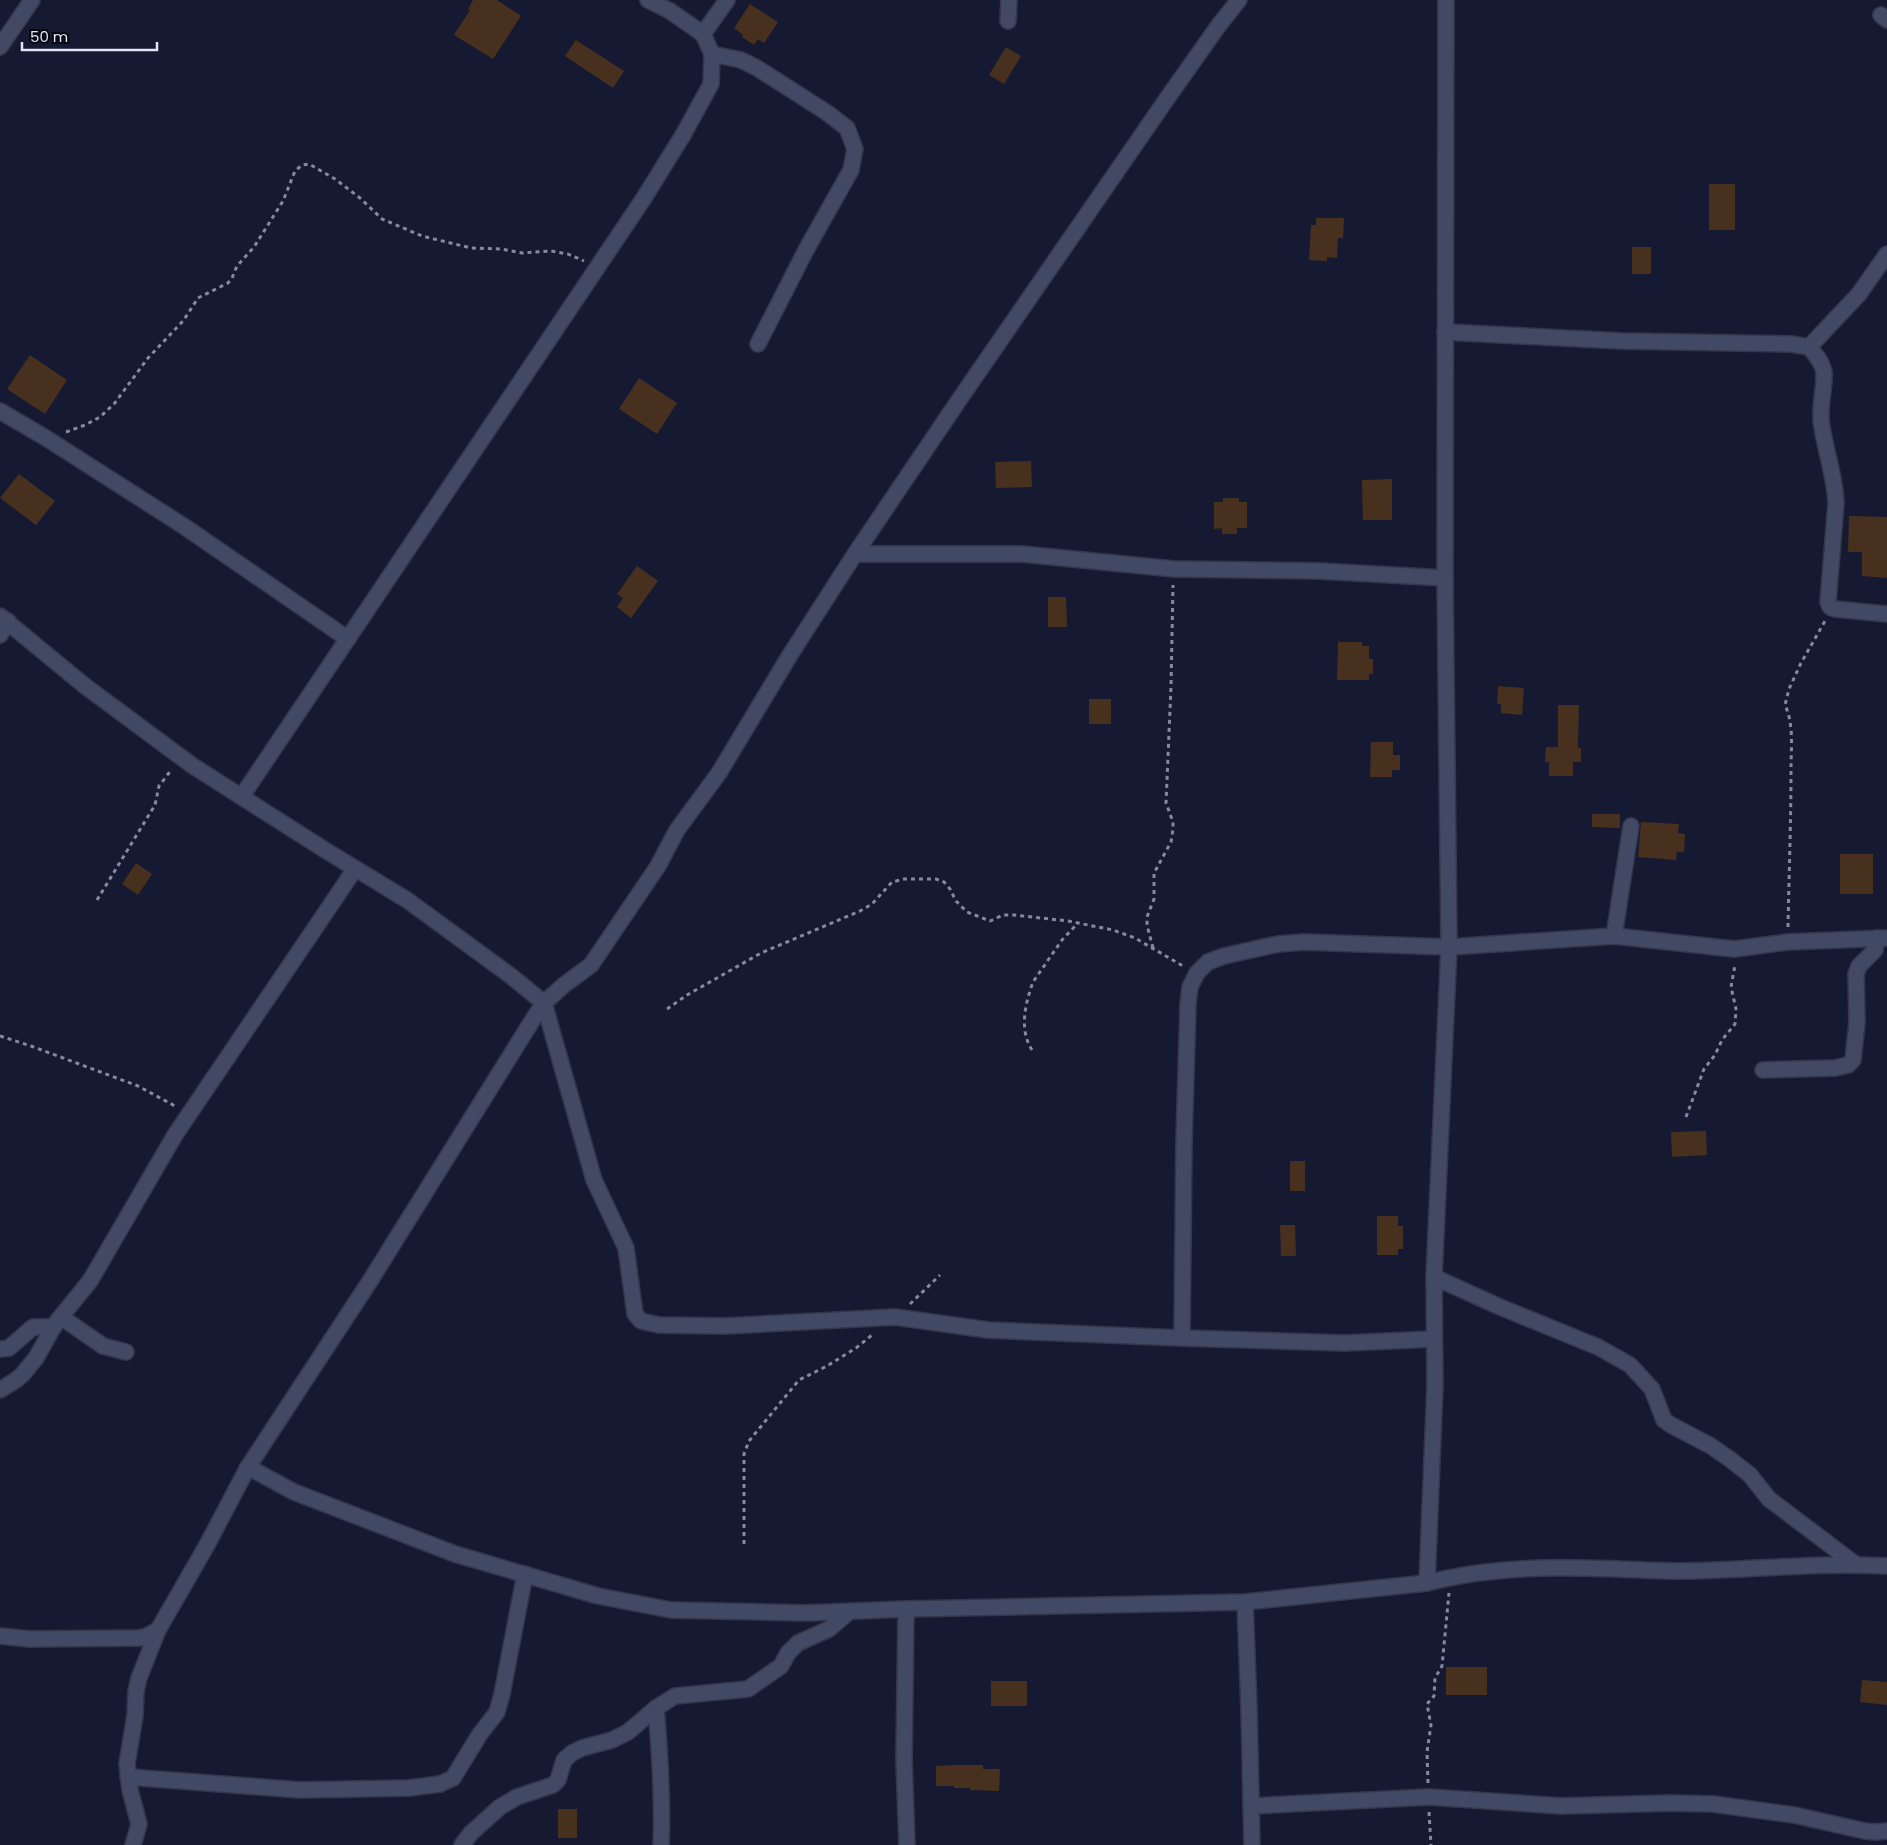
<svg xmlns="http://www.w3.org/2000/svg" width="1887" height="1845" viewBox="0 0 1887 1845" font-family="Poppins,sans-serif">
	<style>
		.building { fill: #47301d }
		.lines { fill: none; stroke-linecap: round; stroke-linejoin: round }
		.street-casing { stroke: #34364a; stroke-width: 18 }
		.path { stroke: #858a9e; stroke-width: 3; stroke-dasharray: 4 4; stroke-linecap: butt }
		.street { stroke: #424964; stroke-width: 15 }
	</style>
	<rect width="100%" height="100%" fill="#151a32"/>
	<!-- building -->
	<g class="building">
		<path d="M473 0H497L521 16 493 59 454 35 470 10 468 9Z"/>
		<path d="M750 4 778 22 764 43 758 39 754 45 742 37 743 35 734 28Z"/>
		<path d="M576 40 624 71 613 88 565 56Z"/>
		<path d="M1006 47 1021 56 1004 84 989 75Z"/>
		<rect x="1709" y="184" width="26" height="46"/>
		<path d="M1316 218H1344L1343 238H1338L1337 258 1327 257V261L1309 260 1311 225H1316Z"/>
		<rect x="1632" y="247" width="19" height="27"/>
		<path d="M30 355 67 380 45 414 7 389Z"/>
		<path d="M639 378 677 403 657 434 619 409Z"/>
		<path d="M1031 461 1032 487 996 488 995 462Z"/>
		<path d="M19 474 55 501 36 525 0 498Z"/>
		<path d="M1392 479V520H1363L1362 480Z"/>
		<path d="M1223 498H1239V502H1247V528H1237V534H1222V528L1214 529V502H1223Z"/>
		<path d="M1849 516 1887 517V578L1862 576V552H1848Z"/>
		<path d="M637 566 658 581 631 618 617 607 623 598 617 594Z"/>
		<path d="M1048 597H1066L1067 627H1048Z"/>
		<path d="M1338 642H1362V646H1369V659H1373V674H1369V680H1337Z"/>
		<path d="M1498 686 1524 688 1522 715 1501 713V704H1497Z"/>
		<rect x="1089" y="699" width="22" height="25"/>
		<path d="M1558 705H1579L1578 748H1581V762H1573V776H1549V762H1545L1546 747H1558Z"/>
		<path d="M1371 742H1393V755H1400V770H1392V777H1370Z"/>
		<path d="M1592 814H1620V828L1592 827Z"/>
		<path d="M1641 822 1679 824 1678 833 1685 834 1684 852H1677L1676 860 1638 857Z"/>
		<rect x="1840" y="854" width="33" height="40"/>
		<path d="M136 863 152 874 138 895 122 884Z"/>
		<path d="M1706 1131 1707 1155 1672 1157 1671 1132Z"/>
		<rect x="1290" y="1161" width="15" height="30"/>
		<path d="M1377 1216H1398V1226H1403V1249H1398V1255H1377Z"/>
		<path d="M1280 1225H1295L1296 1256H1281Z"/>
		<rect x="1446" y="1667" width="41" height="28"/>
		<path d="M1862 1680 1887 1682V1705L1860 1702Z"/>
		<rect x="991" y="1681" width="36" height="25"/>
		<path d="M954 1765H983V1769H1000L999 1791 970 1790V1788H954V1786H936V1766Z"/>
		<rect x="558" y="1809" width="19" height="29"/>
	</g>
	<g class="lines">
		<defs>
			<g id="street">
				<path d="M1881 15 1887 20"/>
				<path d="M1008 21 1009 0"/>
				<path d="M703 34 727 0"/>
				<path d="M0 47 32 0"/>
				<path d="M712 54 741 60 757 68 826 112 847 128 855 149 851 170 806 250 758 344"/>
				<path d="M1445 332 1622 341 1791 344 1809 347C1815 354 1823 363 1824 373 1825 390 1818 409 1822 427 1826 453 1835 477 1836 503L1828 602 1830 607 1835 609 1887 614"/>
				<path d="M1809 347 1859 294 1887 254"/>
				<path d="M0 411 46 438 185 527 348 639"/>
				<path d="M855 554H1022L1174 569 1319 571 1445 578"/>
				<path d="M0 616 85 686 193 766 325 850 407 900 511 976 544 1003 594 1180 626 1248 635 1314 641 1321 659 1325 725 1326 895 1317 988 1330 1182 1338 1345 1343 1434 1339"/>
				<path d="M0 635 8 621"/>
				<path d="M242 796 644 198 683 135 711 84 712 54 703 34 670 11 648 0"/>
				<path d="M1614 936 1631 826"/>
				<path d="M1763 1070 1835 1068 1848 1065 1853 1060 1857 1022 1856 974 1859 966 1875 950 1877 938"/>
				<path d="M1434 1277 1500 1307 1598 1347 1630 1365 1652 1389 1664 1420 1671 1425 1711 1446 1731 1460 1750 1475 1769 1499 1855 1564"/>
				<path d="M61 1317 103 1346 126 1352"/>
				<path d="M1182 1338 1184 1141 1188 1004 1190 987 1197 973 1208 962 1224 956 1278 944 1304 942 1449 947 1614 936 1734 949 1788 942 1887 938"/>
				<path d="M0 1349 9 1348 33 1327H54"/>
				<path d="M0 1390 16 1380 23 1374 36 1358 55 1324 90 1281 175 1135 355 869"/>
				<path d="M248 1467 294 1492 455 1554 598 1596 671 1610 806 1613 906 1609 1245 1602 1427 1583C1476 1570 1526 1567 1577 1568 1612 1568 1648 1571 1683 1571 1751 1570 1819 1562 1887 1566"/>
				<path d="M1427 1583 1435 1385 1434 1277 1449 947 1445 578 1446 0"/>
				<path d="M1245 1602 1249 1710 1252 1845"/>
				<path d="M906 1609 904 1760 907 1845"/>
				<path d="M0 1636 29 1639 138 1638 145 1637 158 1630 207 1545 248 1467 370 1281 532 1021 544 1003 564 985 591 965 658 866 677 830 719 773 790 655 855 554 959 400 1166 100 1219 25 1239 0"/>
				<path d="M656 1708C660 1754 663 1799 661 1845"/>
				<path d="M128 1777 301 1790 409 1788 440 1784 453 1778 480 1734 497 1712 502 1694 525 1574"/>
				<path d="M1251 1806 1428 1797 1562 1806 1670 1803 1713 1804 1794 1815 1865 1831 1875 1832 1887 1831"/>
				<path d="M133 1845 139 1824 130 1790 127 1764 135 1715 136 1691 139 1678 158 1630"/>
				<path d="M462 1845 471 1833 500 1807 517 1797 553 1785 558 1780 564 1760 572 1753 582 1748 612 1740 628 1732 656 1708 675 1696 748 1689 781 1666 788 1653 798 1643 829 1629 850 1611"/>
			</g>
		</defs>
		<!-- street casing -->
		<use href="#street" class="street-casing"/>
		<!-- path -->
		<g class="path">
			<path d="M66 432 85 425 100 417 114 404 148 358 183 321 198 298 228 283 232 278 237 266 254 247 283 201 295 171 302 165 309 164 335 179 360 198 382 219 422 236 471 248 501 249 522 253 551 251 568 254 584 261"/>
			<path d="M97 900 155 805 159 786 172 769"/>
			<path d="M1788 927C1789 874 1791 822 1791 769 1791 748 1794 724 1785 705L1789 689 1801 663 1825 621"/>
			<path d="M1153 948 1147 925V917L1154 899V873L1171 842 1173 829V822L1166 803 1171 686 1173 585"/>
			<path d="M667 1009 687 995 761 953 860 911 872 904 892 882 904 879H936L944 882 950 889 956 901 967 912 990 921 1003 915H1014L1068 921 1113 930 1135 938 1183 966"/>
			<path d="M0 1036 31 1046 138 1086 175 1106"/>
			<path d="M1032 1050C1019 1030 1025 1004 1033 982L1062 940 1078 923"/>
			<path d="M1686 1117 1704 1069 1715 1055 1722 1040 1735 1024 1736 1009 1731 987 1735 965"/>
			<path d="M910 1304 940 1275"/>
			<path d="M744 1544V1454L749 1441 799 1380 827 1366 856 1348 872 1335"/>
			<path d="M1428 1783 1427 1752 1431 1725 1427 1704 1434 1696 1435 1678 1442 1666 1449 1593"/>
			<path d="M1429 1812 1431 1845"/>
		</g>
		<!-- street -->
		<use href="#street" class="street"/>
	</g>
	<!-- scale -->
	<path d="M22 42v8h135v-8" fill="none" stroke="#e2e6f7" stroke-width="2.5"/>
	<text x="30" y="42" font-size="15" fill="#e2e6f7" stroke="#050610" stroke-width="4" paint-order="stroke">50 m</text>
</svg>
